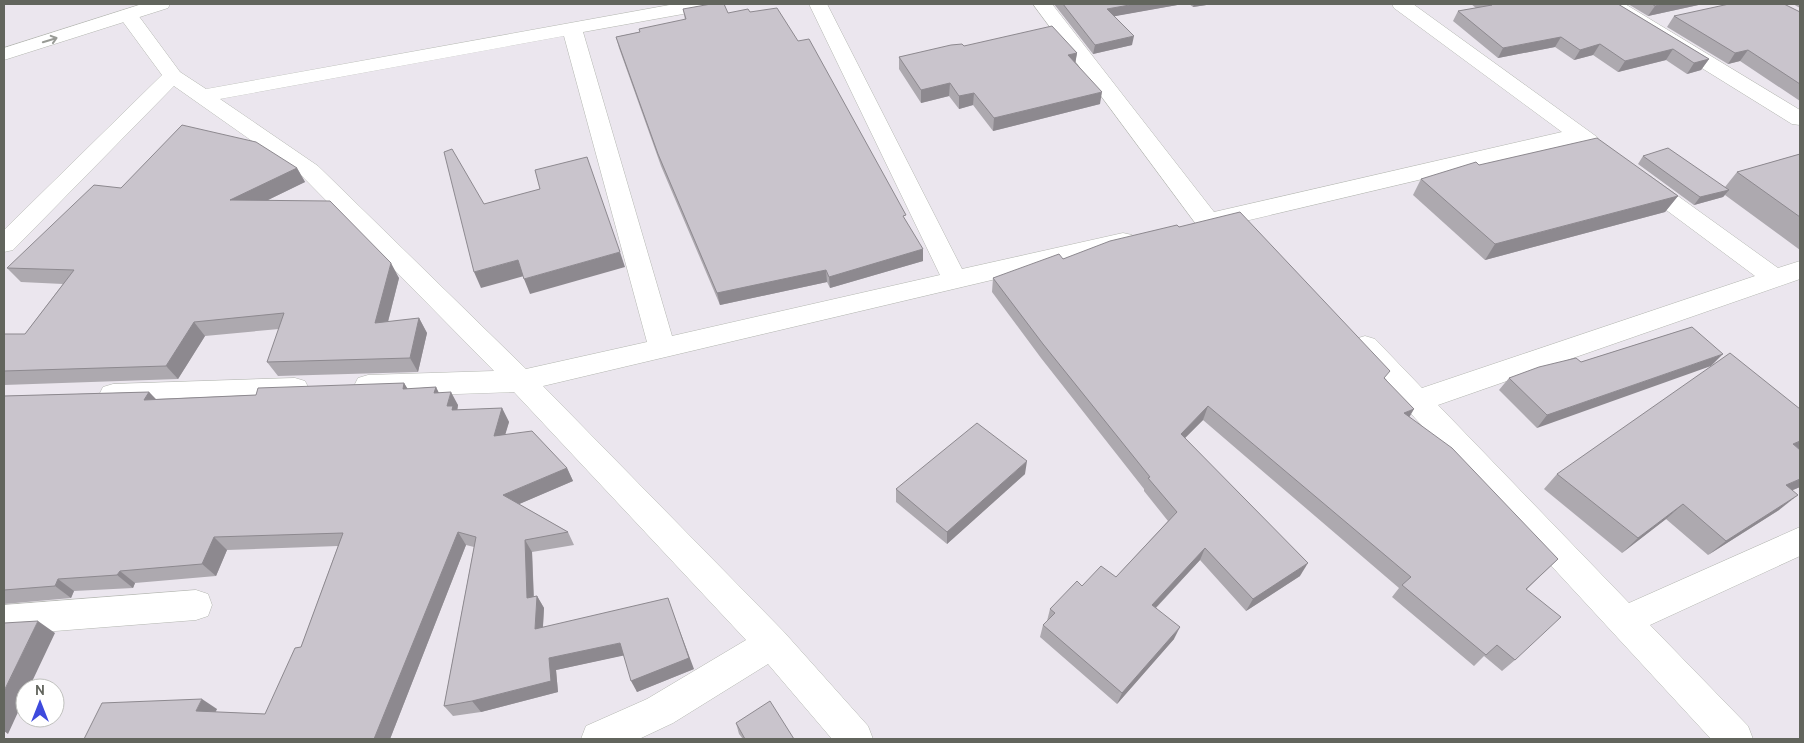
<svg xmlns="http://www.w3.org/2000/svg" width="1804" height="743" viewBox="0 0 1804 743" font-family="Cabin,sans-serif">
	<style>
		.lines { fill: none; stroke-linecap: round; stroke-linejoin: round }
		.minor-casing { stroke: #b4b7b1; stroke-width: 1 }
		.tertiary-casing { stroke: #b4b7b1; stroke-width: 1 }
		.minor { fill: #fff; fill-rule: evenodd }
		.tertiary { fill: #fff; fill-rule: evenodd }
		.wall { fill: #ada9af }
		.shaded-wall { fill: #8d898f }
		.building { fill: #c9c4cc; stroke: #8d898f }
		.oneway { stroke: #999b96 }
	</style>
	<rect width="100%" height="100%" fill="#ebe6ee"/>
	<g class="lines">
		<defs>
			<g id="minor">
				<path d="M675 4H714L712 8 705 10 583 32 672 336 940 275 809 4H827L962 269 1123 233 1132 235 1135 241 1132 247 1123 249 543 386 784 632 868 726 873 739H832L768 664 673 723 639 739H581L586 726 647 699 746 640 514 392 368 397 358 394 354 386 358 378 368 375 494 371 302 176 174 86 13 250 4 252V230L162 75 118 15 121 11 128 9 135 11 180 72 206 89ZM564 36 647 342 526 369 318 166 220 99Z"/>
				<path d="M1033 4H1052L1214 212 1562 132 1394 8 1392 4H1413L1597 137 1600 142 1597 147 1589 149 1575 143 1207 230 1199 228Z"/>
				<path d="M1603 4H1625L1800 110V125L1792 124 1605 8Z"/>
				<path d="M1642 174 1650 176 1778 268 1800 261V279L1438 405 1629 603 1800 527V556L1650 625 1748 726 1753 739H1711L1355 353 1352 346 1355 339 1365 336 1375 339 1422 388 1755 276 1634 186 1630 181 1634 176Z"/>
				<path d="M295 378 305 381 309 389 305 397 295 400 113 406 103 403 99 395 103 387 113 384Z"/>
				<path d="M196 590 208 594 212 605 208 616 196 620 4 635V605Z"/>
			</g>
			<path id="tertiary" d="M142 4H170L168 8 4 60V48Z"/>
		</defs>
		<!-- minor casing -->
		<use href="#minor" class="minor-casing"/>
		<!-- tertiary casing -->
		<use href="#tertiary" class="tertiary-casing"/>
		<!-- minor -->
		<use href="#minor" class="minor"/>
		<!-- tertiary -->
		<use href="#tertiary" class="tertiary"/>
	</g>
	<!-- wall -->
	<g class="wall">
		<path d="M1054 4H1183L1114 16 1132 45 1093 54Z"/>
		<path d="M1189 4H1213L1193 7Z"/>
		<path d="M1471 4H1618L1709 59 1701 70 1687 74 1666 60 1618 72 1593 55 1574 60 1555 47 1498 58 1453 21 1458 11 1476 8Z"/>
		<path d="M1628 4H1703L1648 16Z"/>
		<path d="M1793 4H1800V8Z"/>
		<path d="M683 9 728 13 750 12 906 221 923 261 830 288 827 282 720 305 661 166 619 48 616 37 639 32 685 20Z"/>
		<path d="M1800 12V101L1740 61 1728 64 1667 27 1674 16Z"/>
		<path d="M964 46 1077 53 1075 63 1100 104 993 131 973 105 959 109 949 96 921 103 899 69V57Z"/>
		<path d="M1800 154V250L1725 195 1723 197 1694 205 1638 164 1643 156 1725 187 1737 172Z"/>
		<path d="M1479 165 1678 196 1665 212 1485 260 1413 195 1421 179Z"/>
		<path d="M297 168 305 182 268 200 399 278 388 322 419 318 427 333 418 372 278 376 267 362 279 329 205 336 178 379 4 385V334H25L63 284 21 282 7 268 121 188Z"/>
		<path d="M1179 227 1386 379 1409 417 1558 559 1526 590 1515 660 1502 671 1484 656 1474 666 1392 597 1399 588 1203 420 1185 438 1300 576 1246 611 1200 560 1156 608 1174 639 1117 704 1040 637 1043 625 1047 621 1050 609 1082 586 1116 577 1168 521 1144 491V489L1041 358 992 292 993 278Z"/>
		<path d="M1692 327 1537 428 1499 390 1509 378 1581 362Z"/>
		<path d="M404 383 407 389 436 387 438 392 458 405 457 410 502 408 509 422 505 434 567 468 573 481 519 504 568 532 574 545 532 552 534 597 537 596 544 608 543 627 694 669 637 692 624 655 556 670 558 692 481 712 453 716 444 706 474 547 466 545 390 739H84L217 709 215 712 265 714 301 647 338 546 227 550 216 576 135 583 133 588 74 591 71 598 4 604V396L149 392 156 399 256 395Z"/>
		<path d="M1025 474 947 544 896 502V489Z"/>
		<path d="M1557 474 1800 487 1793 490 1779 510 1708 555 1666 519 1622 553 1544 489Z"/>
		<path d="M736 723 794 739H743L739 734Z"/>
	</g>
	<!-- shaded-wall -->
	<g class="shaded-wall">
		<path d="M1135 4H1183L1105 18 1107 9Z"/>
		<path d="M1194 4H1213L1193 7Z"/>
		<path d="M1663 4H1703L1648 16 1655 6Z"/>
		<path d="M1134 36 1132 45 1093 54 1095 45Z"/>
		<path d="M1561 37 1555 47 1498 58 1503 48Z"/>
		<path d="M1600 44 1593 55 1574 60 1580 50Z"/>
		<path d="M1673 49 1666 60 1618 72 1625 61Z"/>
		<path d="M1748 50 1740 61 1728 64 1735 53Z"/>
		<path d="M1077 53 1075 65 1068 55Z"/>
		<path d="M1709 59 1701 70 1687 74 1694 63Z"/>
		<path d="M950 83 949 96 921 103V90Z"/>
		<path d="M1102 92 1100 104 993 131 994 118Z"/>
		<path d="M974 93 973 105 959 109V96Z"/>
		<path d="M297 168 305 182 239 214 230 200Z"/>
		<path d="M1729 190 1723 197 1694 205 1700 197Z"/>
		<path d="M1678 196 1665 212 1485 260 1495 244Z"/>
		<path d="M923 249V261L830 288 829 277Z"/>
		<path d="M620 252 625 267 530 294 524 279Z"/>
		<path d="M518 260 524 276 481 288 474 272Z"/>
		<path d="M391 263 399 278 384 337 375 323Z"/>
		<path d="M826 270 827 282 720 305 717 293Z"/>
		<path d="M419 318 427 333 418 372 410 358Z"/>
		<path d="M194 322 205 336 178 379 166 366Z"/>
		<path d="M1723 354 1711 366 1537 428 1547 415Z"/>
		<path d="M404 383 413 397 403 389Z"/>
		<path d="M436 387 443 401 434 393Z"/>
		<path d="M149 392 162 406 144 400Z"/>
		<path d="M451 392 458 405 457 412 461 419 447 406Z"/>
		<path d="M1208 406 1203 420 1176 447 1181 434Z"/>
		<path d="M502 408 509 422 501 449 494 436Z"/>
		<path d="M1414 409 1406 423 1404 413Z"/>
		<path d="M1800 441V450L1793 444Z"/>
		<path d="M1027 461 1025 474 947 544V532Z"/>
		<path d="M567 468 573 481 510 508 503 495Z"/>
		<path d="M1800 479V487L1768 500 1786 485Z"/>
		<path d="M1798 495 1779 510 1708 555 1726 541Z"/>
		<path d="M1683 504 1666 519 1622 553 1638 538Z"/>
		<path d="M458 532 466 545 390 739H374Z"/>
		<path d="M214 537 227 550 216 576 202 564Z"/>
		<path d="M525 540 532 552 534 610 527 598Z"/>
		<path d="M1205 548 1200 560 1147 617 1152 605Z"/>
		<path d="M1308 563 1300 576 1246 611 1253 599Z"/>
		<path d="M120 571 135 583 133 588 117 575Z"/>
		<path d="M58 579 74 591 71 598 55 586Z"/>
		<path d="M537 596 544 608 542 640 535 629Z"/>
		<path d="M672 610 694 669 637 692 631 681Z"/>
		<path d="M38 621 55 633 29 688H25V697L8 734 4 731V691Z"/>
		<path d="M1180 627 1174 639 1117 704 1122 693Z"/>
		<path d="M620 643 626 655 556 670 558 692 481 712 472 701 549 658Z"/>
		<path d="M202 699 217 709 211 721 196 711Z"/>
	</g>
	<!-- building -->
	<g class="building">
		<path d="M711 4H724L728 13 748 9 750 12 777 8 798 41 809 39 906 215 903 216 923 249 829 277 826 270 717 293 658 154 616 37 640 32 639 29 686 19 683 9Z"/>
		<path d="M1063 4H1135L1107 9 1134 36 1095 45Z"/>
		<path d="M1490 4H1618L1709 59 1694 63 1673 49 1625 61 1600 44 1580 50 1561 37 1503 48 1458 11 1492 5Z"/>
		<path d="M1652 4H1663L1655 6Z"/>
		<path d="M1729 4H1784L1800 12V84L1748 50 1735 53 1674 16Z"/>
		<path d="M1052 26 1077 53 1068 55 1102 92 994 118 974 93 959 96 950 83 921 90 899 57 951 45 962 44 964 46Z"/>
		<path d="M182 125 256 142 297 168 230 200 330 201 389 261 391 263 375 323 419 318 410 358 267 362 284 313 194 322 166 366 4 371V334H25L74 270 7 268 94 185 121 188Z"/>
		<path d="M1597 138 1678 196 1495 244 1421 179 1476 162 1479 165Z"/>
		<path d="M1668 148 1729 190 1700 197 1643 156Z"/>
		<path d="M452 149 484 204 540 189 535 170 587 157 620 252 524 279 518 260 474 272 444 152Z"/>
		<path d="M1800 154V217L1737 172Z"/>
		<path d="M1240 212 1390 371 1384 378 1414 409 1404 413 1452 448 1558 559 1526 589 1561 617 1515 660 1497 645 1486 655 1402 585 1411 577 1208 406 1181 434 1308 563 1253 599 1205 548 1152 605 1180 627 1122 693 1043 625 1055 613 1050 609 1077 581 1082 586 1101 566 1116 577 1177 512 1148 478 1150 477 1043 344 993 278 1059 254 1063 259 1110 241 1177 225 1179 227Z"/>
		<path d="M1692 327 1723 354 1547 415 1509 378 1539 367 1576 358 1581 362Z"/>
		<path d="M1730 353 1800 409V441L1793 444 1800 450V479L1786 485 1798 495 1726 541 1683 504 1638 538 1557 474Z"/>
		<path d="M404 383 403 389 436 387 434 393 451 392 447 406H453L452 410 502 408 494 436 532 431 567 468 503 495 568 532 525 540 527 598 537 596 535 629 668 598 689 658 631 681 620 643 549 658 551 681 472 701 444 706 476 537 458 532 374 739H84L102 703 202 699 196 711 265 714 295 648 301 647 343 533 214 537 202 564 120 571 117 575 58 579 55 586 4 590V396L149 392 144 400 256 395 258 388Z"/>
		<path d="M977 423 1027 461 947 532 896 489Z"/>
		<path d="M38 621 4 691V623Z"/>
		<path d="M770 701 794 739H745L736 723Z"/>
	</g>
	<!-- one-way arrows -->
	<defs><path id="oneway-shaft" d="M-6 0H5M1.5-3L5.5 0L1.5 3" fill="none" stroke-width="1.6" stroke-linecap="round" stroke-linejoin="round" transform="scale(1.25)"/></defs>
	<use class="oneway" href="#oneway-shaft" transform="translate(50 40) rotate(-17)"/>
	<!-- border -->
	<rect width="1804" height="743" fill="none" stroke="#62655d" stroke-width="10"/>
	<!-- north arrow -->
	<g transform="translate(40 703)"><circle r="24" fill="#ffffff" stroke="#c0c1be"/>
	<path d="M0-4L9 19L0 12L-9 19Z" fill="#3e4add"/>
	<text y="-8" font-size="14" font-weight="bold" text-anchor="middle" fill="#62655d">N</text>
	</g>
</svg>
